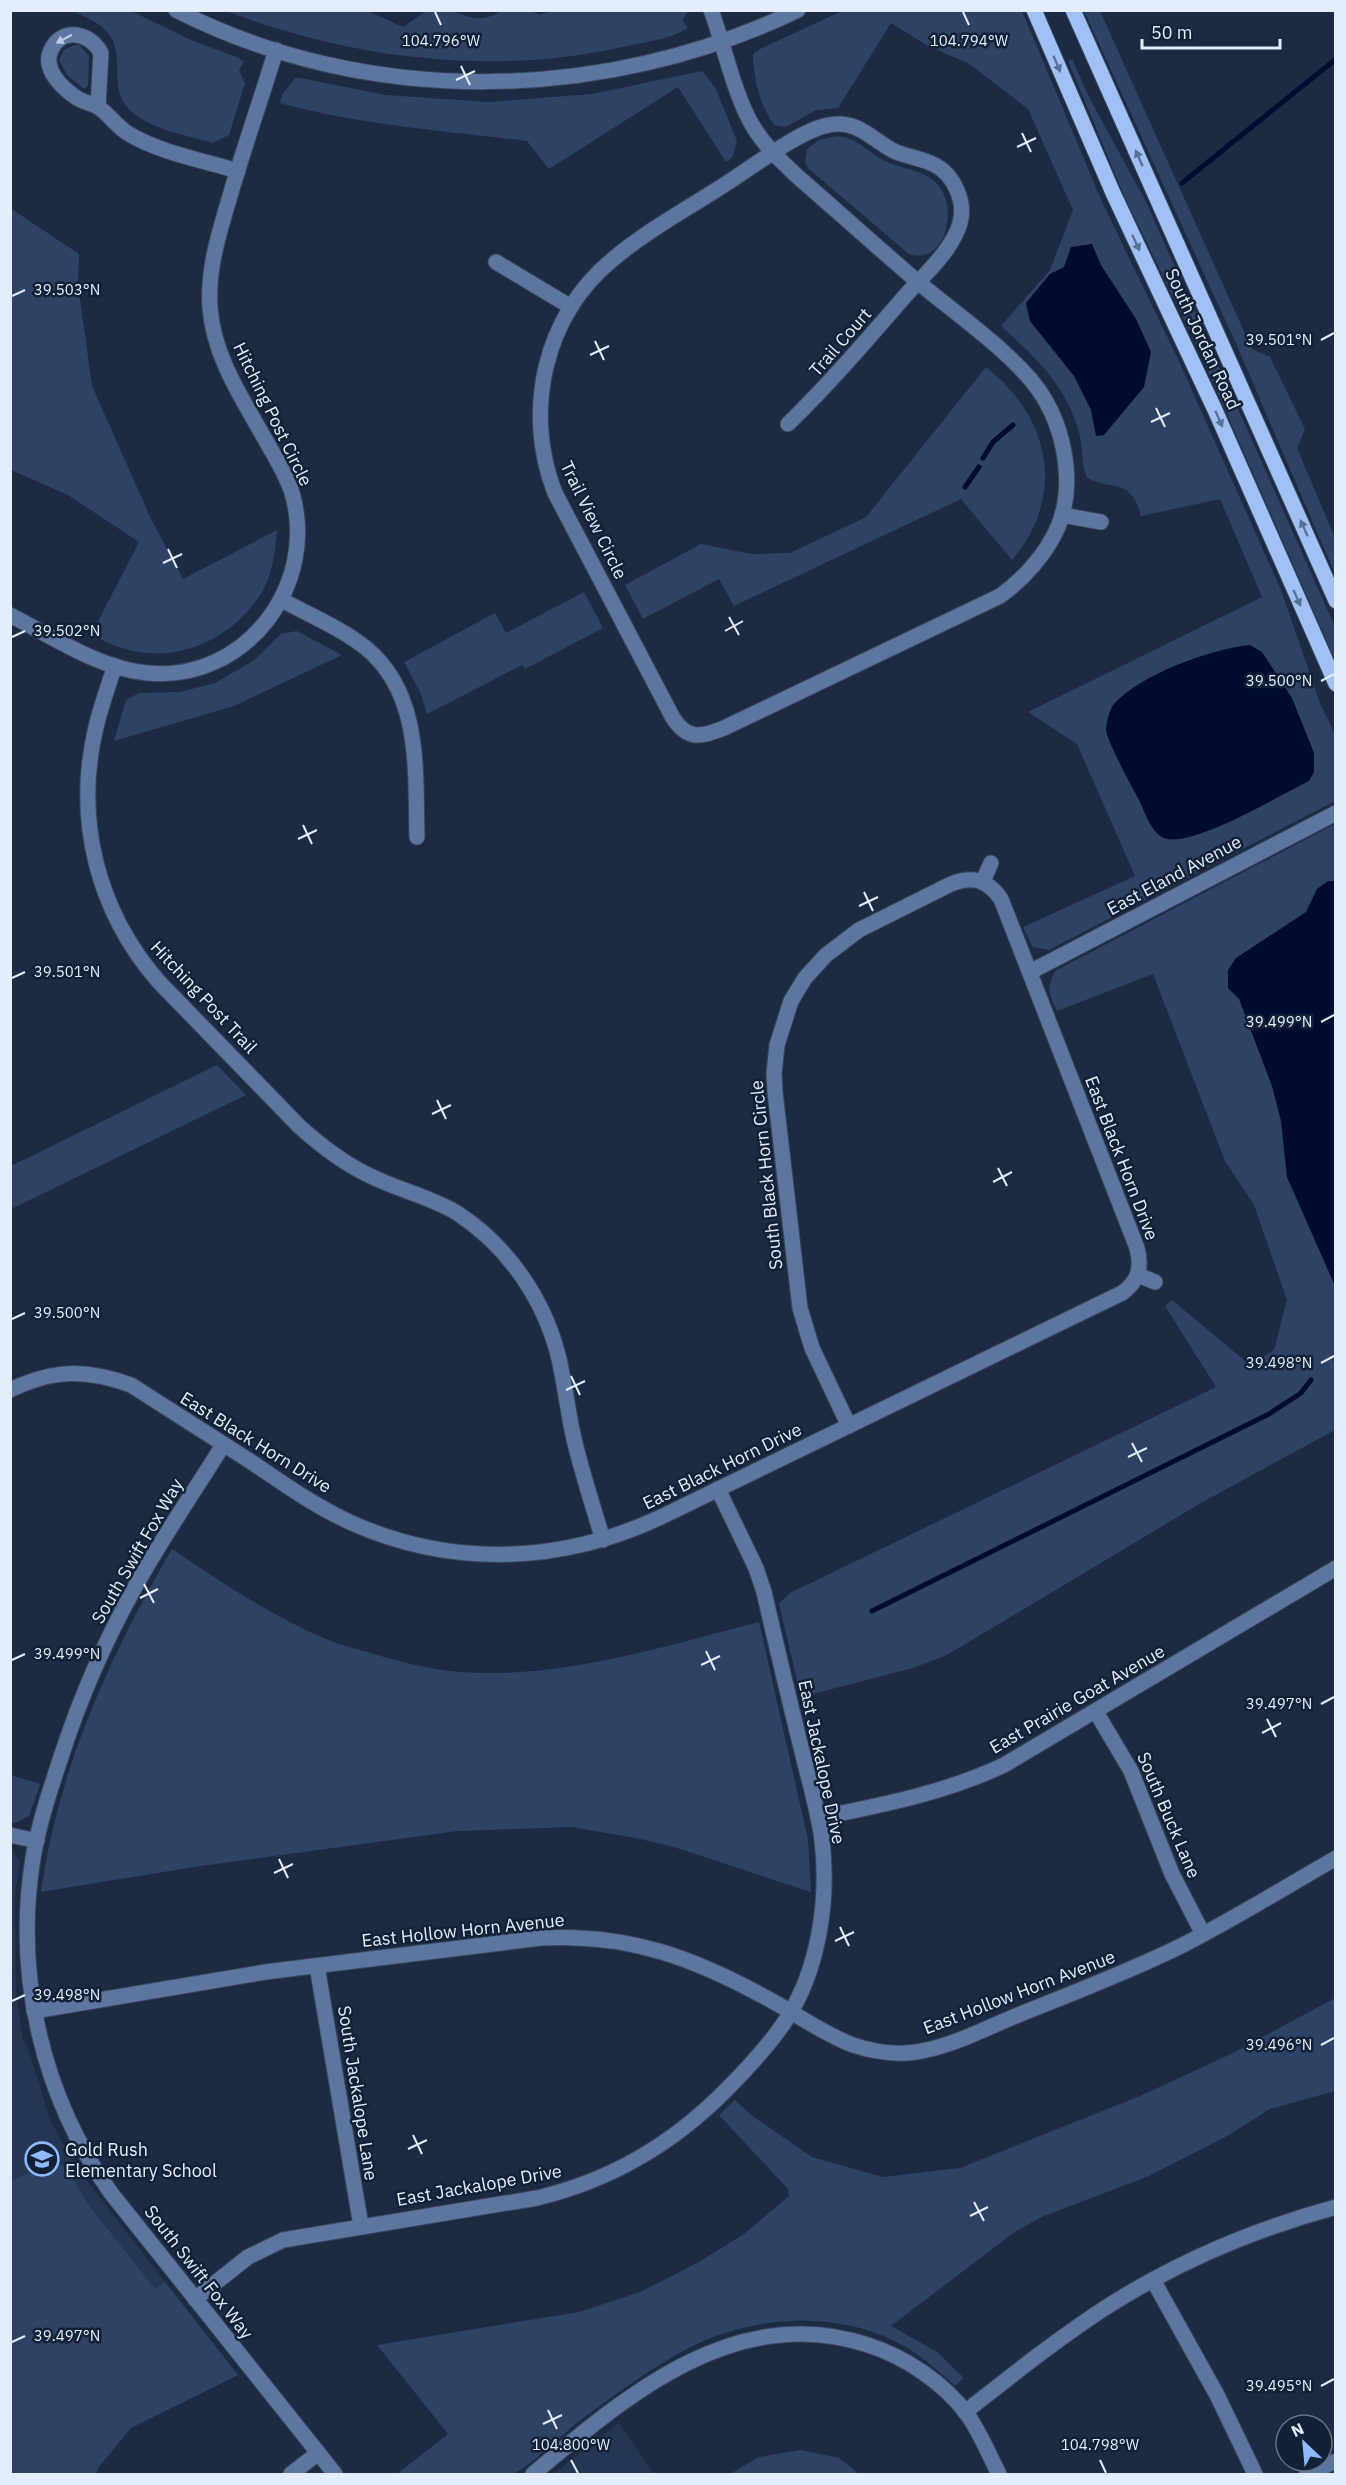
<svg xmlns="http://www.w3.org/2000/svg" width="1346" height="2485" viewBox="0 0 1346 2485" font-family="'IBM Plex Sans',sans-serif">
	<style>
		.built { fill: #243652 }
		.green { fill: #2d4264 }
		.water { fill: #000b32 }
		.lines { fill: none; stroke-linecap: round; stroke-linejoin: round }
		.stream { stroke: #000b32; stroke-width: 5 }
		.minor-casing { stroke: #39465c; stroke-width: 17 }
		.major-casing { stroke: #39465c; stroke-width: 17 }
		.minor { stroke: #5c76a0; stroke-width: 15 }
		.major { stroke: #a1c1f6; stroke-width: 15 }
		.oneway { fill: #bac9e0 }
		.oneway2 { fill: #5a7196 }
		.ticks { fill: none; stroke: #e3edfc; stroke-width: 2 }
		.labels { text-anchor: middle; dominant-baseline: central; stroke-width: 5; stroke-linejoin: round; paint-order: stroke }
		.street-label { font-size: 18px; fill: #e3edfc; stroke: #132137 }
		.poi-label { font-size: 18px; fill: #e3edfc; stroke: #132137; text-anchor: start }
		.ticks-label { font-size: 15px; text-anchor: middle; fill: #e3edfc; stroke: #132137; stroke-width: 5; stroke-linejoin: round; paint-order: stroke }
	</style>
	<rect width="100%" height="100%" fill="#1d2b42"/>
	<!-- built -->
	<g class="built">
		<path d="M10 1849 20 1861 15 1894 16 1995 23 2039 27 2045 50 2119 70 2157 90 2185 165 2282 149 2294 15 2474H10Z"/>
		<path d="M619 2423 654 2474H554L582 2451Z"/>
	</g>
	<!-- green -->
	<g class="green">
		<path d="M503 10 532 11 539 15 557 10 688 11 682 20 688 28C671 39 646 42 627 46 494 77 352 59 226 11H368L403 27C411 22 422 12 431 10 459 6 473 30 503 10Z"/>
		<path d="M73 11H131L191 40 239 58 244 62 239 70 245 83 229 135 213 143C186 135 152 130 131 111 106 89 127 56 108 33 99 22 85 17 73 11Z"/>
		<path d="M842 11H1022L1102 202 1177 357 1281 590 1320 703 1335 734V801L1049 950 1033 947 1023 927 1135 876 1077 744 1028 712 1262 597 1220 499 1141 516C1131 477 1113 491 1087 478 1081 465 1083 447 1079 432 1065 384 1037 359 1001 326L1050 270 1073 210 1028 109 968 63 928 46 891 23 838 108 816 110 786 127 774 125C760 105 753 77 753 54L760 49Z"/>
		<path d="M1084 11H1100L1252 349 1270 357 1305 429 1297 448 1335 538V574L1238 348Z"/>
		<path d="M74 45H79L89 56 88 85 84 89 67 75 59 60 64 50Z"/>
		<path d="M1072 59 1089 97 1146 202 1335 627V660L1197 346 1126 200 1068 61Z"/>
		<path d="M702 71 715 87 737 141 732 158 726 162 678 87 549 169 527 141C445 131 360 125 280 103L282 95 295 78H300L386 95 489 102 592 94Z"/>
		<path d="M837 136C860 139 866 151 885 161 903 170 926 169 939 186 958 210 945 266 909 254L809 169 805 162 807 149 819 140Z"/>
		<path d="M10 208 79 254 78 284 92 386 151 519 183 579 277 530C275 551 273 573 262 592 236 634 188 660 138 652 121 649 106 642 91 635L139 542 68 495 11 470Z"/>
		<path d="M986 367C1050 417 1067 495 1012 560L961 499 734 606 719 579 643 619 625 585 701 544 751 554 790 553 866 517Z"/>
		<path d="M584 592 603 628 525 669 522 665 427 714 420 692 404 662 495 613 506 633Z"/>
		<path d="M297 631 342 655 234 706 114 741 126 700 139 693 180 692 215 683 253 661 281 634Z"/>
		<path d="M1335 824V1430L1199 1504 947 1655 913 1668 801 1697 779 1603 790 1593 1216 1387 1165 1306 1172 1300 1250 1365 1274 1350 1287 1300 1254 1205 1225 1161 1153 974 1057 1011C1049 993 1046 990 1055 971Z"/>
		<path d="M217 1065 246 1095 11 1209V1166Z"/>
		<path d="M172 1549C222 1583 272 1616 328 1640 340 1645 354 1648 367 1652 394 1660 423 1668 451 1671 553 1682 661 1647 759 1622L808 1840 811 1892 674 1847 636 1838 572 1827 458 1831 194 1867 41 1892C58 1770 110 1655 172 1549Z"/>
		<path d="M11 1775 40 1784 29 1816 15 1823 11 1822Z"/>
		<path d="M1335 1998V2091L1270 2109 1229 2135 1149 2176 1044 2216 1016 2231 891 2326 937 2352 964 2378 955 2386C940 2372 924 2358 906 2347 847 2313 770 2314 708 2339 669 2355 617 2393 582 2419 561 2435 537 2461 515 2473 506 2478 415 2475 397 2474L448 2434 377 2345 579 2312 640 2292 699 2262 744 2234 789 2196 788 2189 719 2115 735 2100 751 2115 812 2157 883 2177 960 2168 1140 2096 1231 2054Z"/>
		<path d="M52 2162 65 2167 90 2207 155 2289 165 2282 238 2375 131 2428 98 2468 96 2474H11V2181Z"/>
		<path d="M801 2450 839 2458 859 2474H730L759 2457Z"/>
	</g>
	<!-- water -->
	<g class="water">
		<path d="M1092 244 1101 265 1136 319 1151 352 1144 387 1104 435 1096 436 1091 410 1074 376 1030 321 1026 303 1050 274 1064 267 1071 247Z"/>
		<path d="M1250 645 1262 652 1292 698 1314 753V772L1309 781C1280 795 1197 845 1167 839 1152 836 1145 812 1139 800 1132 787 1107 741 1106 730 1106 724 1110 708 1114 704 1141 674 1211 649 1250 645Z"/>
		<path d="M1328 881H1336L1335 1286 1287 1177 1281 1121 1272 1086 1239 999 1228 988V970L1236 958 1306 912 1317 889Z"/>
	</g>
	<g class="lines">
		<!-- stream -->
		<g class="stream">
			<path d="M1182 183 1336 59"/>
			<path d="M983 458 993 442 1013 425"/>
			<path d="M965 487 979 467"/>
			<path d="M872 1611 1269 1414 1301 1393 1311 1380"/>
		</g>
		<defs>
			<g id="minor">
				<path d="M176 10C368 108 605 103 798 10"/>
				<path d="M711 10C724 45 735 98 754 128 765 146 782 162 797 176 837 211 877 247 918 282 955 313 1000 344 1031 380 1063 418 1077 480 1058 527 1046 554 1024 579 1000 596L724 728C702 737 688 741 673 718L555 493C523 412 544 316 612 260 646 231 687 209 724 185 751 168 800 130 829 125 857 119 871 139 894 151 907 157 922 158 935 165 954 175 966 202 960 223 952 251 924 275 905 296 867 340 829 384 788 424"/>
				<path d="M98 107 101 53C91 33 62 26 51 50 42 69 62 88 77 98 83 102 91 103 98 107 109 114 117 127 129 134 161 153 202 160 238 171"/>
				<path d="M496 262 571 307"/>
				<path d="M1062 515 1101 522"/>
				<path d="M282 600C309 615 341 628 366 648 422 694 415 771 417 837"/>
				<path d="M10 615C53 637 98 668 147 673 245 683 319 585 292 493 287 477 278 462 270 448 246 404 214 360 210 308 207 266 221 228 232 189 246 142 262 96 276 50"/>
				<path d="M115 666C108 686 101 706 96 727 74 819 97 911 159 982L299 1126C323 1148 347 1166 377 1179 403 1191 432 1198 457 1213 508 1246 545 1300 559 1359 565 1385 568 1413 574 1439 582 1473 593 1506 603 1540"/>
				<path d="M983 881 991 863"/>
				<path d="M1030 972 1336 813"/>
				<path d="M1138 1275 1155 1282"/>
				<path d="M10 1390C54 1369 86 1369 131 1385 171 1411 212 1437 253 1463 285 1485 318 1508 354 1524 454 1568 563 1563 661 1517L1122 1293C1139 1281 1142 1267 1137 1248L1001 899C988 880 973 875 951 884L859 930 826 955 805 978 791 1001 777 1045 774 1073 775 1092 800 1308 812 1348 849 1426"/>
				<path d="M223 1445C194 1492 162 1538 135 1587 105 1641 80 1698 61 1757 50 1790 39 1823 33 1858 14 1975 42 2096 111 2193L335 2474"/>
				<path d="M1096 1712 1131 1771 1172 1874 1203 1934"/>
				<path d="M818 1818C882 1805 945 1793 1004 1765L1336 1568"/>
				<path d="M10 1835 37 1841"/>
				<path d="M317 1966 361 2226"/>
				<path d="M34 2011 265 1972 541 1938C630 1933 697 1959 774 2002 799 2016 826 2035 853 2045 874 2052 895 2055 916 2052 951 2047 986 2028 1018 2015 1073 1993 1128 1972 1181 1946 1234 1919 1284 1888 1336 1858"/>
				<path d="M1153 2280 1217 2395 1255 2474"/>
				<path d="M195 2299 248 2257 283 2240 537 2198C612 2180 673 2144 727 2089 748 2068 770 2044 786 2020 819 1969 829 1900 822 1840 818 1809 808 1778 801 1747 788 1696 776 1644 764 1592L756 1568 718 1489"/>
				<path d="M965 2412C1011 2376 1056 2340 1105 2308 1175 2263 1255 2229 1336 2207"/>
				<path d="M291 2474 317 2454"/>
				<path d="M533 2474C627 2395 737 2301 868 2345 905 2357 943 2382 967 2414 980 2432 989 2455 999 2474"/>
				<path d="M1307 2474 1336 2461"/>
			</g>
			<g id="major">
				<path d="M1034 10 1113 193 1215 410 1336 684"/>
				<path d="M1073 10 1336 601"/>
			</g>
		</defs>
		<!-- minor casing -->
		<use href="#minor" class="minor-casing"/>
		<!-- major casing -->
		<use href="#major" class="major-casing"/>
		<!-- minor -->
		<use href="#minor" class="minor"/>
		<!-- major -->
		<use href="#major" class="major"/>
	</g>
	<!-- one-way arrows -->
	<defs><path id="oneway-solid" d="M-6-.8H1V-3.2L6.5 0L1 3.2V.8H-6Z" transform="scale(1.5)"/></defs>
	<use class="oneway" href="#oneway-solid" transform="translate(64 39) rotate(152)"/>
	<g class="oneway2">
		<use href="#oneway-solid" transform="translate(1057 64) rotate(67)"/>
		<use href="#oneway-solid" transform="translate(1139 158) rotate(-114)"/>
		<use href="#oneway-solid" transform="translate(1136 243) rotate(65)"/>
		<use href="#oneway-solid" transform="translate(1219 419) rotate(66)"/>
		<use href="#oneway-solid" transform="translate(1304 528) rotate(-114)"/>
		<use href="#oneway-solid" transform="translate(1297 598) rotate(66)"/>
	</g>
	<!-- ticks -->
	<path class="ticks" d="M435 12 441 25M963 12 969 25M461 66 470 85M456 80 475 71M1022 133 1031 152M1017 147 1036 138M12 296 25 290M1321 340 1334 333M595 341 604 360M590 355 609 346M1156 408 1165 427M1151 422 1170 413M168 549 177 568M163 563 182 554M729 617 739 635M725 631 743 621M12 637 25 631M1321 681 1334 674M303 825 312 844M298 839 317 830M864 892 873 911M859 906 878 897M12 978 25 972M1321 1022 1334 1015M437 1100 446 1119M432 1114 451 1105M998 1168 1007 1186M993 1182 1012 1172M12 1319 25 1313M1321 1363 1334 1356M571 1376 580 1395M566 1390 585 1381M1132 1443 1142 1462M1128 1457 1147 1448M144 1584 154 1603M140 1598 158 1589M706 1651 715 1670M12 1660 25 1654M701 1665 720 1656M1321 1704 1334 1697M1267 1719 1276 1737M1262 1733 1281 1723M279 1859 288 1878M274 1873 293 1864M840 1927 849 1946M835 1941 854 1932M12 2001 25 1995M1321 2045 1334 2038M413 2135 422 2154M408 2149 427 2140M974 2202 984 2221M970 2216 988 2207M12 2342 25 2336M1321 2386 1334 2379M548 2410 557 2429M543 2424 562 2415M571 2460 578 2473M1100 2460 1106 2473"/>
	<!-- icons -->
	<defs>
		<symbol id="school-ring" viewBox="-11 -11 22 22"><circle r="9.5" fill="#132137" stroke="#8eb9fd" stroke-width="1.5"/><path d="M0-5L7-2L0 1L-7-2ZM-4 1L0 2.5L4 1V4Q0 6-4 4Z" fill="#8eb9fd"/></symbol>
	</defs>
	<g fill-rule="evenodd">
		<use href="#school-ring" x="23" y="2140" width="38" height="38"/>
	</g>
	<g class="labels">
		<!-- street labels -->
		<g class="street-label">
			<text transform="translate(1203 339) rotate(65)">South Jordan Road</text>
			<text transform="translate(840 342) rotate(-49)">Trail Court</text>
			<text transform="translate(273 414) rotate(64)">Hitching Post Circle</text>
			<text transform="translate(594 520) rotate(64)">Trail View Circle</text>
			<text transform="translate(1174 875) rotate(-28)">East Eland Avenue</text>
			<text transform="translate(204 997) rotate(47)">Hitching Post Trail</text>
			<text transform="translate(1122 1158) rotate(69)">East Black Horn Drive</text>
			<text transform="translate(766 1175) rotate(-96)">South Black Horn Circle</text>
			<text transform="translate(256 1442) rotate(32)">East Black Horn Drive</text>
			<text transform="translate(722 1466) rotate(-26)">East Black Horn Drive</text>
			<text transform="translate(137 1551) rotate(-60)">South Swift Fox Way</text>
			<text transform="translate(1077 1699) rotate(-30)">East Prairie Goat Avenue</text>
			<text transform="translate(822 1762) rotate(78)">East Jackalope Drive</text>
			<text transform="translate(1169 1815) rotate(67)">South Buck Lane</text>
			<text transform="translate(463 1930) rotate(-6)">East Hollow Horn Avenue</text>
			<text transform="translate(1019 1992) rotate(-21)">East Hollow Horn Avenue</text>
			<text transform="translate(358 2093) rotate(81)">South Jackalope Lane</text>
			<text transform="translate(479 2185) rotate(-10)">East Jackalope Drive</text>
			<text transform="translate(199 2272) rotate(52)">South Swift Fox Way</text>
		</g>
		<!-- poi labels -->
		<g class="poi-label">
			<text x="65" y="2149">Gold Rush<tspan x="65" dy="21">Elementary School</tspan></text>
		</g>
	</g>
	<g class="ticks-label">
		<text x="441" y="46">104.796°W</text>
		<text x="969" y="46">104.794°W</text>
		<text x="67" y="295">39.503°N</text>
		<text x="1279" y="345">39.501°N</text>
		<text x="67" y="636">39.502°N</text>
		<text x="1279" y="686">39.500°N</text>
		<text x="67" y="977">39.501°N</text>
		<text x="1279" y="1027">39.499°N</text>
		<text x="67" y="1318">39.500°N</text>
		<text x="1279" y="1368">39.498°N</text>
		<text x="67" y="1659">39.499°N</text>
		<text x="1279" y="1709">39.497°N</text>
		<text x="67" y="2000">39.498°N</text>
		<text x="1279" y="2050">39.496°N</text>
		<text x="67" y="2341">39.497°N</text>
		<text x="1279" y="2391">39.495°N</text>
		<text x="571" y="2450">104.800°W</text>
		<text x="1100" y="2450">104.798°W</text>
	</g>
	<!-- border -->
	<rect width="1346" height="2485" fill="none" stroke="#e3edfc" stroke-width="24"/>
	<!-- north arrow -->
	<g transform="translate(1304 2443) rotate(334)"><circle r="28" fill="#132137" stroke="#667386" stroke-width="1.5"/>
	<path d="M0-4.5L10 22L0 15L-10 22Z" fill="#8eb9fd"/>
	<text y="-9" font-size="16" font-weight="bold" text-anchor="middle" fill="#e3edfc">N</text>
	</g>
	<!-- scale -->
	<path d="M1142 39v9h138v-9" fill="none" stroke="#e3edfc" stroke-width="3"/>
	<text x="1151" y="39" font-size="18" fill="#e3edfc" stroke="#132137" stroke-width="4.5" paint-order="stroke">50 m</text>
</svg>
